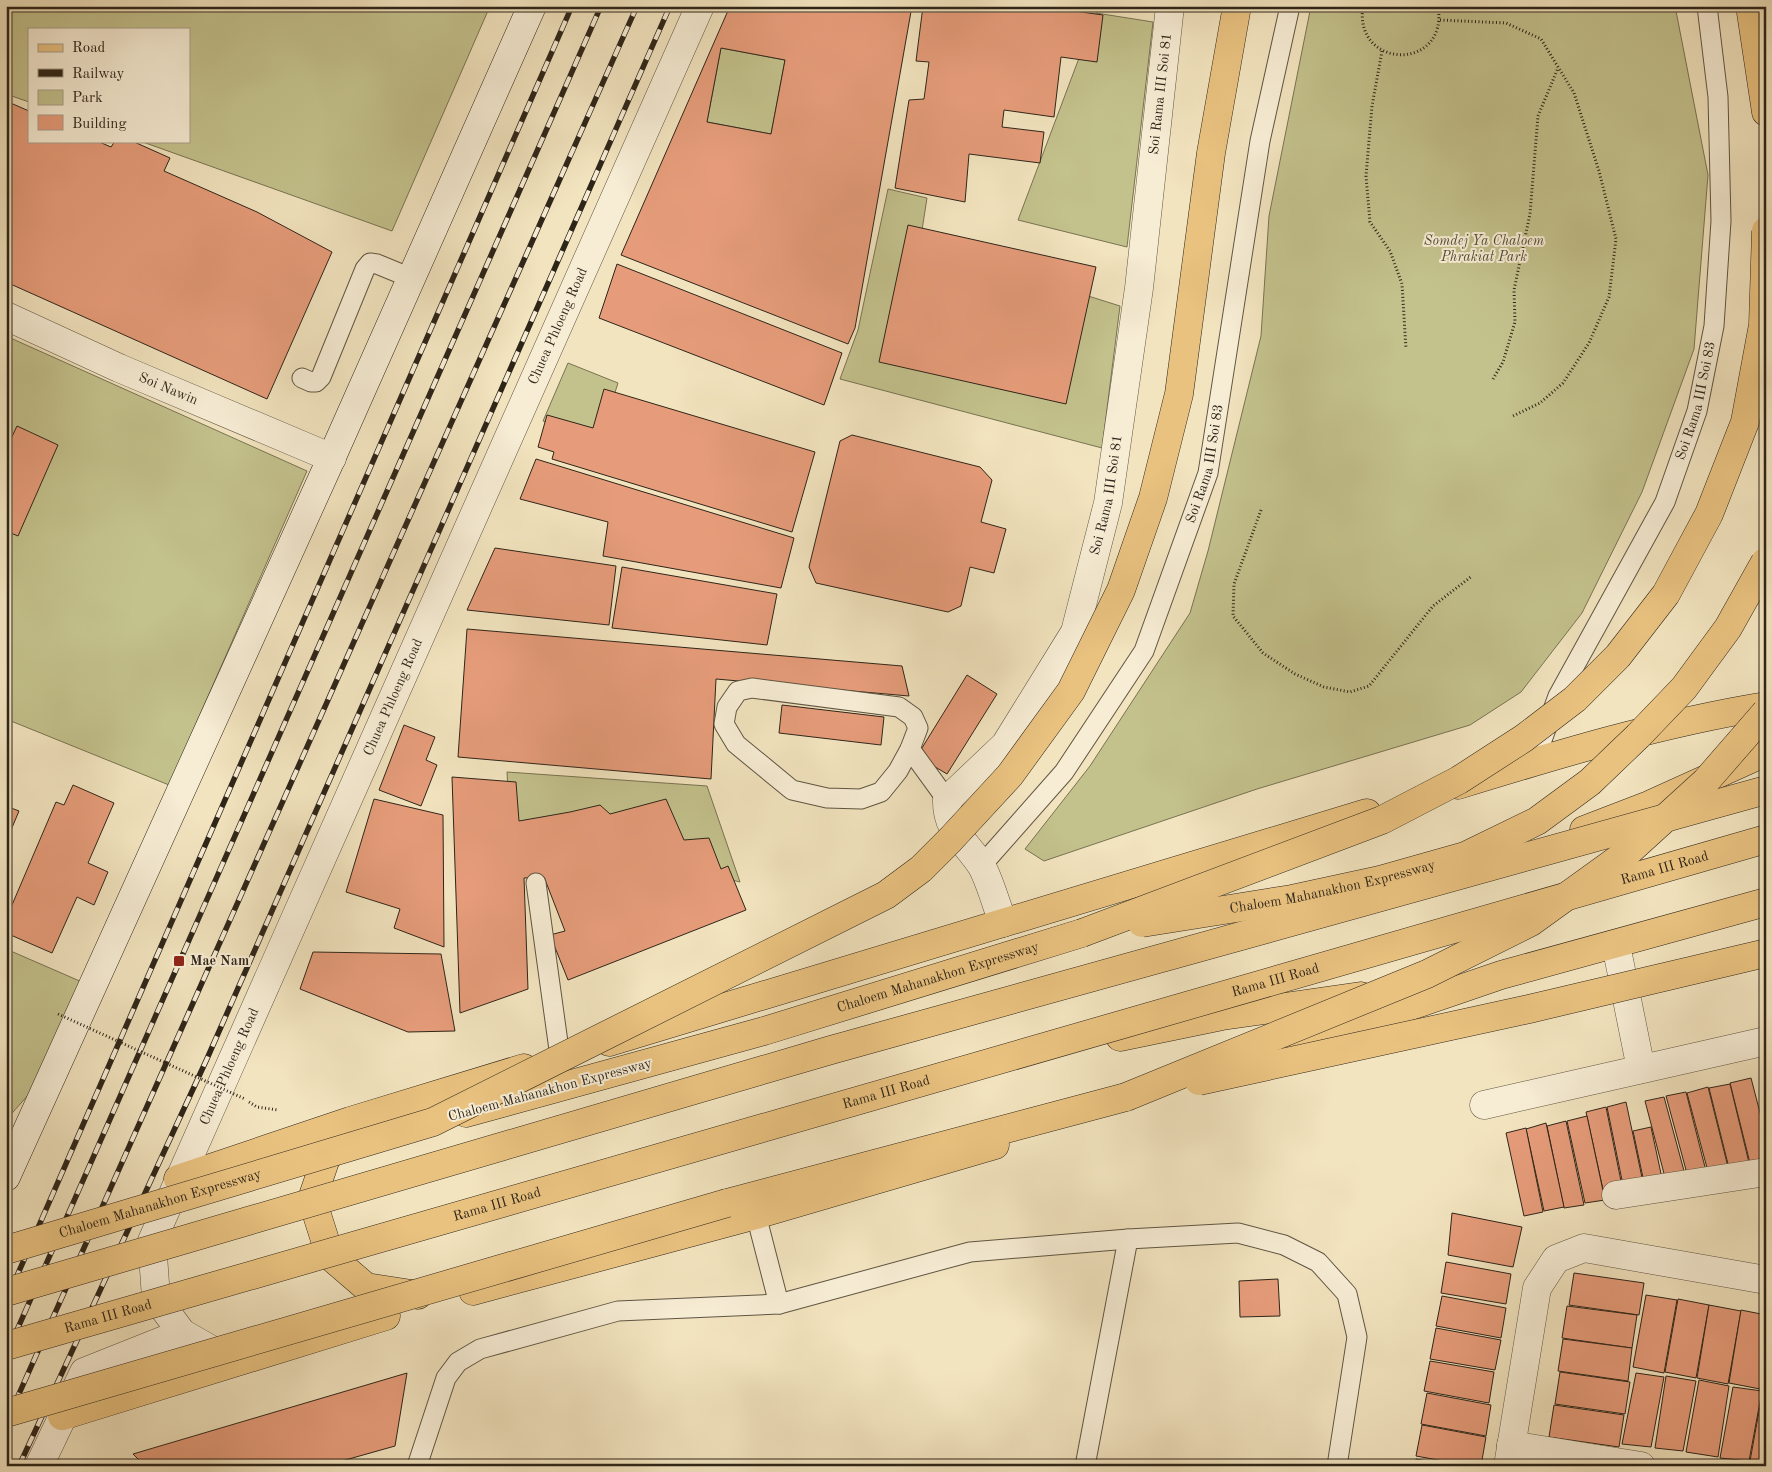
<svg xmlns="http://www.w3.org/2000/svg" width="1772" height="1472" viewBox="0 0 1772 1472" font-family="'Old Standard TT',serif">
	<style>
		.green { fill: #c3c18c; stroke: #787352 }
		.building { fill: #e69c7a; stroke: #2e2519; fill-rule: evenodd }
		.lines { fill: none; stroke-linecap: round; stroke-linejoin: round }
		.lane-casing { stroke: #5f5542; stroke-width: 21 }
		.street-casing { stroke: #5f5542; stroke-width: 29 }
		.secondary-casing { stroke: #2e2519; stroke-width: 29 }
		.primary-casing { stroke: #2e2519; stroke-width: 29 }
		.highway-casing { stroke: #2e2519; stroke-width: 29 }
		.path { stroke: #2e2519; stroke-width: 3; stroke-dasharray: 1 2.5; stroke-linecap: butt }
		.lane { stroke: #f7edd5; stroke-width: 19 }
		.street { stroke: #f7edd5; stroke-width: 28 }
		.secondary { stroke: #f7edd5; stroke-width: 28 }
		.primary { stroke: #e9c280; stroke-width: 28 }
		.highway { stroke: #e9c280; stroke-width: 28 }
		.rail-casing { stroke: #2e2519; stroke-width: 5.5 }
		.rail { stroke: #f7edd5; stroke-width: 4; stroke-dasharray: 11; stroke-linecap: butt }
		.primary-bridge-casing { stroke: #2e2519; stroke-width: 29; stroke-linecap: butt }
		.highway-bridge-casing { stroke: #2e2519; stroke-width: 29; stroke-linecap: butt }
		.path-bridge { stroke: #2e2519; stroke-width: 3; stroke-dasharray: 1 2.5; stroke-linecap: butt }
		.primary-bridge { stroke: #e9c280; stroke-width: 28 }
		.highway-bridge { stroke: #e9c280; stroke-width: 28 }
		.poi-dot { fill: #8f2418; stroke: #f7edd5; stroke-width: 2 }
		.labels { text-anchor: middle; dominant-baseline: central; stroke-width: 4; stroke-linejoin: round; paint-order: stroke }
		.street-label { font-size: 14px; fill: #2e2519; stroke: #f7edd5 }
		.park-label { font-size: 14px; font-style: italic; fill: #534c36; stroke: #f7edd5 }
		.poi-label { font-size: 14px; font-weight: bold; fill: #2e2519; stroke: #f7edd5; text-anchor: start }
	</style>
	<rect width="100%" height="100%" fill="#f2e4bf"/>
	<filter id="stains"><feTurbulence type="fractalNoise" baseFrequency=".004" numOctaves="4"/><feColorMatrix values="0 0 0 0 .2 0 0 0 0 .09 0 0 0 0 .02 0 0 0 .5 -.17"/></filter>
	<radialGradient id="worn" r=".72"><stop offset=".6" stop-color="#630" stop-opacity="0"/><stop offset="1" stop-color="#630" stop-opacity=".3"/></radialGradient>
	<!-- green -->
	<g class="green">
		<path d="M6 6H490L392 231 140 141H189V29H29V102L6 94Z"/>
		<path d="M1311 6H1675L1708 175 1694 349 1642 492 1582 613 1521 692 1470 725 1257 789 1044 861 1025 849 1090 766 1190 613 1208 551 1261 336 1269 216Z"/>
		<path d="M1096 13 1153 22 1127 247 1018 220Z"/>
		<path d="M721 48 785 60 771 134 707 122Z"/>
		<path d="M888 189 927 198 920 243 1120 306 1102 448 840 379 858 330Z"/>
		<path d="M6 336 307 471 169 785 6 719Z"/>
		<path d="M568 363 618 383 600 440 543 421Z"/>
		<path d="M507 772 707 786 740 882 510 827Z"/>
		<path d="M6 949 82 982 37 1085 6 1120Z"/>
	</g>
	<!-- building -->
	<g class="building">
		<path d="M730 6H912L855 328 848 344 621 255ZM721 48 785 60 771 134 707 122Z"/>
		<path d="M923 6H1038L1103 15 1097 62 1061 57 1054 117 1004 110 1002 127 1044 132 1040 163 969 154 965 202 895 188 909 100 924 99 929 62 916 61Z"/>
		<path d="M6 101 29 111V141H97L111 147 115 141H132L170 158 164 171 257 212 332 252 267 399 6 282Z"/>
		<path d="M908 225 1096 267 1066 404 879 362Z"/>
		<path d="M617 264 842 353 824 405 599 318Z"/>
		<path d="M604 389 815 452 792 532 552 459 554 452 538 447 547 415 593 428Z"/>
		<path d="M17 426 58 445 18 536 6 531V442L9 443Z"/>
		<path d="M852 435 980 467 992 480 981 522 1006 529 994 573 970 567 961 606 948 612 816 583 809 567 840 441Z"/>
		<path d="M536 459 794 538 781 588 603 556 608 522 520 499Z"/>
		<path d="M495 548 616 566 609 625 467 610Z"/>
		<path d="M622 567 777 594 767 645 612 628Z"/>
		<path d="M467 629 902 666 909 696 716 679 711 779 458 757Z"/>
		<path d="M967 675 997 694 947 774 917 756Z"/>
		<path d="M782 705 884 717 881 745 779 733Z"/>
		<path d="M404 725 435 737 426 760 437 765 421 806 379 790Z"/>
		<path d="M452 777 516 782 519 821 570 812 600 805 610 814 666 799 684 840 709 838 721 869 728 866 746 910 568 980 550 935 565 931 544 877 524 878 528 989 460 1013Z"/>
		<path d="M73 785 114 803 88 863 108 872 94 905 77 897 52 953 6 933V919L56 802 64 805Z"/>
		<path d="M374 799 443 815 444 947 394 928 400 909 346 892Z"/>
		<path d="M6 806 19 811 6 842Z"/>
		<path d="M313 952 441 954 455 1031 408 1032 300 989Z"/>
		<path d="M1751 1078 1766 1136V1168L1752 1171 1730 1083Z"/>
		<path d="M1730 1084 1751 1171 1731 1176 1709 1088Z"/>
		<path d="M1708 1087 1730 1175 1710 1179 1687 1093Z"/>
		<path d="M1686 1092 1708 1179 1689 1181 1666 1096Z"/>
		<path d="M1664 1097 1687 1182 1667 1185 1645 1101Z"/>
		<path d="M1626 1102 1644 1187 1624 1190 1607 1107Z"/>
		<path d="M1606 1107 1623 1191 1604 1194 1586 1112Z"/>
		<path d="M1587 1116 1605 1200 1585 1203 1567 1121Z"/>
		<path d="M1566 1121 1584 1205 1564 1208 1547 1126Z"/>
		<path d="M1546 1123 1564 1207 1544 1211 1526 1129Z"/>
		<path d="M1651 1127 1663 1183 1645 1187 1633 1131Z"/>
		<path d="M1526 1128 1543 1212 1524 1216 1506 1133Z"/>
		<path d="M1452 1213 1522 1227 1513 1267 1448 1255Z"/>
		<path d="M1446 1262 1511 1274 1506 1304 1441 1293Z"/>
		<path d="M1574 1273 1644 1283 1639 1315 1569 1305Z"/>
		<path d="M1278 1279 1280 1316 1240 1317 1239 1281Z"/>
		<path d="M1646 1295 1677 1300 1664 1373 1633 1367Z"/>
		<path d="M1442 1296 1506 1308 1501 1338 1436 1326Z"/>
		<path d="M1678 1299 1709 1305 1696 1378 1665 1372Z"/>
		<path d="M1709 1305 1741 1311 1728 1384 1697 1378Z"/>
		<path d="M1567 1306 1637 1315 1632 1348 1562 1338Z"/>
		<path d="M1741 1310 1766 1315V1356L1760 1389 1729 1383Z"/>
		<path d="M1436 1328 1501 1340 1495 1370 1430 1359Z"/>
		<path d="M1563 1339 1632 1348 1628 1381 1558 1371Z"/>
		<path d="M1430 1361 1494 1372 1489 1403 1424 1391Z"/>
		<path d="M1560 1372 1630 1382 1625 1414 1555 1404Z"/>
		<path d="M407 1373 395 1446 324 1466H145L133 1454Z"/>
		<path d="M1636 1373 1664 1377 1651 1447 1622 1444Z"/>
		<path d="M1666 1376 1696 1381 1683 1451 1655 1448Z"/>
		<path d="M1699 1380 1729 1386 1718 1457 1686 1452Z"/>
		<path d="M1733 1387 1762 1391 1749 1461 1720 1458Z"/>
		<path d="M1763 1389 1766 1390V1462L1750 1461Z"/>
		<path d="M1427 1393 1491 1405 1486 1436 1421 1424Z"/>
		<path d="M1554 1405 1624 1415 1619 1447 1549 1437Z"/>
		<path d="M1422 1425 1486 1437 1481 1466H1471L1416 1456Z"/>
		<path d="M1416 1459 1453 1466H1415Z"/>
	</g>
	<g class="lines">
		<defs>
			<g id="lane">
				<path d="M302 378 311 382H316L321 377 365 269 370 263 377 264 411 278"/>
				<path d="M752 688 899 707 913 717 918 728 910 749 898 771 881 792 861 799 827 798 792 790 736 744 724 724 727 707 738 691Z"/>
				<path d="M910 749 947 800"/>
				<path id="s1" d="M1534 762 1558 696 1665 502 1697 411 1714 326 1721 221 1718 97 1707 6"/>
				<path id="s2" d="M981 866 1064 772 1144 651 1208 473 1260 141 1290 6"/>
				<path d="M536 883 560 1057"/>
				<path d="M756 1215 779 1304"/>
				<path d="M417 1466 446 1378 458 1362 480 1349 618 1311 779 1304 970 1252 1128 1239 1238 1233 1284 1245 1318 1262 1347 1294 1357 1337 1337 1466"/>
				<path d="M1085 1466 1128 1239"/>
			</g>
			<g id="street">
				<path id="s3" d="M6 316 119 368 332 458"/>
				<path id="s4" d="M1003 923C997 907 989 878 981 865 966 842 946 830 947 800L1005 745 1075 632 1108 503 1139 288 1170 6"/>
				<path d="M1616 945 1641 1069"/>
				<path d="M1484 1105 1766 1041"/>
				<path d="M1616 1195 1766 1172"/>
				<path id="s5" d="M231 1361 182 1333 156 1298 152 1241 700 6"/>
				<path d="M1511 1445 1641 1466"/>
				<path d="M39 1466 84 1372 182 1333"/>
				<path d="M1508 1466 1537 1288 1556 1259 1584 1248 1766 1280"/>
			</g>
			<path id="secondary" d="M6 1177 327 468 532 6"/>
			<g id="primary">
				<path d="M1458 785C1559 754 1661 723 1766 706"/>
				<path d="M1584 830 1649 805 1766 752"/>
				<path d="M1120 1037 1222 1016 1361 996"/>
				<path d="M609 1042 1367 813"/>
				<path d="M1256 1059 1501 975 1766 902"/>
				<path d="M340 1136 325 1161 312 1199 330 1256 366 1287 418 1295"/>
				<path d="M178 1179 350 1121 524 1068"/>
				<path d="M473 1291 756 1215 995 1145"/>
				<path d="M62 1416 386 1316"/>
			</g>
			<g id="highway">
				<path d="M1750 6 1766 112"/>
				<path id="s6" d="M466 1113 764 1031 1082 933"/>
				<path d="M727 1203 1126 1097"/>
			</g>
		</defs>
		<!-- lane casing -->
		<use href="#lane" class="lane-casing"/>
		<!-- street casing -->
		<use href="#street" class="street-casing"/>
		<!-- secondary casing -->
		<use href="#secondary" class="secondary-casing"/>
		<!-- primary casing -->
		<use href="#primary" class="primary-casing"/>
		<!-- highway casing -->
		<use href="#highway" class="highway-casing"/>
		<!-- path -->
		<g class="path">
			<path d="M1363 6C1353 70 1449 72 1438 6"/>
			<path d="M1440 20 1506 23 1541 39 1574 93 1599 171 1616 239 1609 297 1589 343 1563 383 1540 403 1513 416"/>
			<path d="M1382 51 1372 106 1366 176 1370 222 1390 251 1402 284 1406 349"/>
			<path d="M1493 379 1503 362 1515 322 1514 290 1530 214 1538 116 1558 68"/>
			<path d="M1261 510 1234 584 1233 616 1263 653 1295 674 1324 687 1350 692 1369 686 1433 606 1472 576"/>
			<path d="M249 1102 257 1107 278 1110"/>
		</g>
		<!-- lane -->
		<use href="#lane" class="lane"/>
		<!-- street -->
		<use href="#street" class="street"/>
		<!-- secondary -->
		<use href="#secondary" class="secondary"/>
		<!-- primary -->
		<use href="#primary" class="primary"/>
		<!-- highway -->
		<use href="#highway" class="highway"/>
		<defs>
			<g id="rail">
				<path d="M6 1301 572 6"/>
				<path d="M6 1355 601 6"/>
				<path d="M6 1423 637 6"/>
				<path d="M19 1466 206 1061 670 6"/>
			</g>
		</defs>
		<!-- rail casing -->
		<use href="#rail" class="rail-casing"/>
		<!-- rail -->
		<use href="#rail" class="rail"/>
		<defs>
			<g id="primary-bridge">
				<path d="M6 1292 831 1050 1766 790"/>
				<path id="s7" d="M6 1346 1766 839"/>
			</g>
			<g id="highway-bridge">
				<path id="s8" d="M1142 923 1292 899 1380 880 1465 856 1537 821 1590 782 1638 736 1684 688 1728 628 1765 562"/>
				<path d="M1082 933 1382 820 1459 780 1524 738 1575 699 1618 656 1666 594 1709 514 1745 422 1763 325 1766 231"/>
				<path d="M1199 1081 1529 1009 1766 953"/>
				<path d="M1126 1097 1427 974 1531 922 1628 852 1706 781 1766 712"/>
				<path id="s9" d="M6 1250 433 1122 886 895 921 869 950 840 1010 775 1071 691 1121 590 1153 498 1179 394 1211 153 1237 6"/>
				<path d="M6 1413 727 1203"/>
			</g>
		</defs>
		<!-- primary-bridge casing -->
		<use href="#primary-bridge" class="primary-bridge-casing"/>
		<!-- highway-bridge casing -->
		<use href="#highway-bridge" class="highway-bridge-casing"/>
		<!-- path-bridge -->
		<path class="path-bridge" d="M58 1014 245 1099"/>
		<!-- primary-bridge -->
		<use href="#primary-bridge" class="primary-bridge"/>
		<!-- highway-bridge -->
		<use href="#highway-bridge" class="highway-bridge"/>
	</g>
	<!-- markers -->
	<rect class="poi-dot" x="173" y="955" width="12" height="12" rx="2.5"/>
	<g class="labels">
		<!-- street labels -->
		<g class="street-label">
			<text stroke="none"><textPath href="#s4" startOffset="896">Soi Rama III Soi 81</textPath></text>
			<text stroke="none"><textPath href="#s5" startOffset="1158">Chuea Phloeng Road</textPath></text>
			<text stroke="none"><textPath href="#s3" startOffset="178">Soi Nawin</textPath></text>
			<text stroke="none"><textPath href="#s1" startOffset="398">Soi Rama III Soi 83</textPath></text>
			<text stroke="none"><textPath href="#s2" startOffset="468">Soi Rama III Soi 83</textPath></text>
			<text stroke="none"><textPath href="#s4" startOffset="491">Soi Rama III Soi 81</textPath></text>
			<text stroke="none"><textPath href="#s5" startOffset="752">Chuea Phloeng Road</textPath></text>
			<text stroke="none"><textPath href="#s7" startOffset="1726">Rama III Road</textPath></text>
			<text stroke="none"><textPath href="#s8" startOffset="194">Chaloem Mahanakhon Expressway</textPath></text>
			<text stroke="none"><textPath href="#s6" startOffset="491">Chaloem Mahanakhon Expressway</textPath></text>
			<text stroke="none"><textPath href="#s7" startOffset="1321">Rama III Road</textPath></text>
			<text stroke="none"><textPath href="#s5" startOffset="348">Chuea Phloeng Road</textPath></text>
			<text transform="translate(550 1090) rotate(-15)">Chaloem Mahanakhon Expressway</text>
			<text stroke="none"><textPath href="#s7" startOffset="916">Rama III Road</textPath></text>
			<text stroke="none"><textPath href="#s9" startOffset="161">Chaloem Mahanakhon Expressway</textPath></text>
			<text stroke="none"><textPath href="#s7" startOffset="511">Rama III Road</textPath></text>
			<text stroke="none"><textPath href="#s7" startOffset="106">Rama III Road</textPath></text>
		</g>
		<!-- park labels -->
		<g class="park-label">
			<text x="1484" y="241">Somdej Ya Chaloem<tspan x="1484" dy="16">Phrakiat Park</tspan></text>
		</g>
		<!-- poi labels -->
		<g class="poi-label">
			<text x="190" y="961">Mae Nam</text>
		</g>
	</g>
	<!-- margin -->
	<rect width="1772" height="1472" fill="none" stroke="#f2e4bf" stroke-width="25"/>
	<rect x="8" y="8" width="1757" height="1457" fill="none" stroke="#2e2519" stroke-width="2.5"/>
	<rect x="12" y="12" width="1747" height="1447" fill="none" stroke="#2e2519"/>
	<!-- legend -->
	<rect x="28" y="28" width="162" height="115" fill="#f7edd5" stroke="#a79d8a"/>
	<rect x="38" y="44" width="25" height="8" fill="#e9c280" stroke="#a79d8a"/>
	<text x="72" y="52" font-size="15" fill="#2e2519">Road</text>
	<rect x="38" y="69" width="25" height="8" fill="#2e2519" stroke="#a79d8a"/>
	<text x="72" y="78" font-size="15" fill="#2e2519">Railway</text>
	<rect x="38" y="90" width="25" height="15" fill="#c3c18c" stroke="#a79d8a"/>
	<text x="72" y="102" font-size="15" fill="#2e2519">Park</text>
	<rect x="38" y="115" width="25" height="15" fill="#e69c7a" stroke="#a79d8a"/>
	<text x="72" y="128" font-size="15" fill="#2e2519">Building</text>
	<rect width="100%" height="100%" filter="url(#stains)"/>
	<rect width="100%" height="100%" fill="url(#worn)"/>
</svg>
